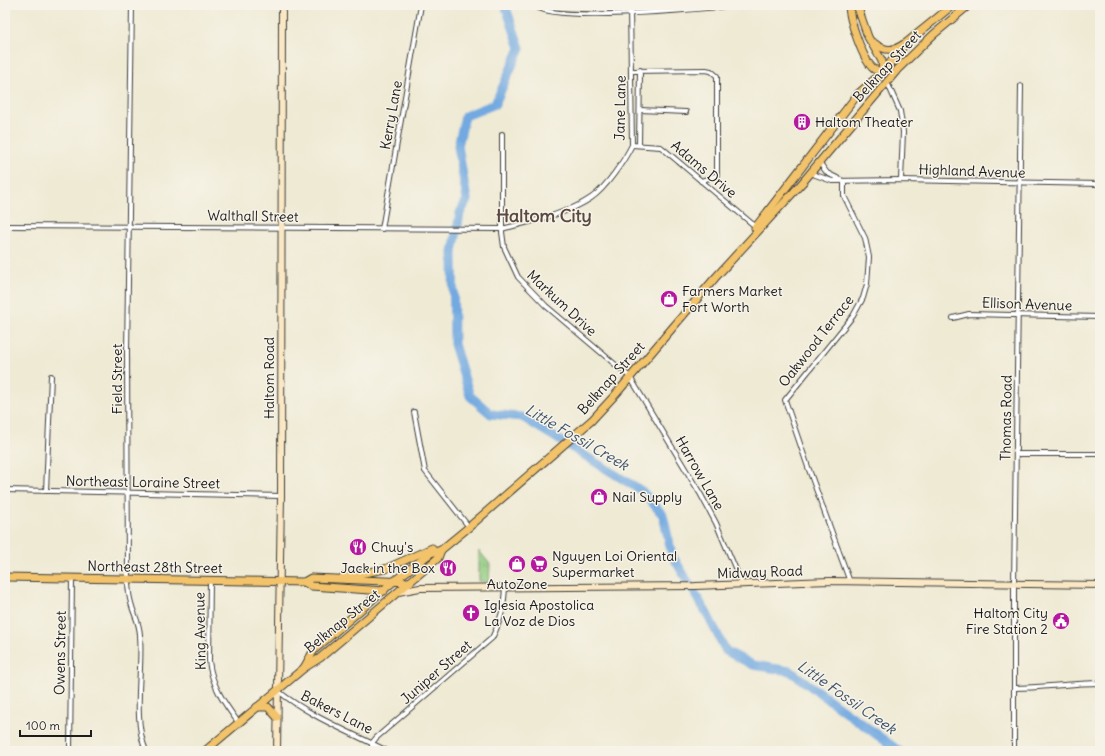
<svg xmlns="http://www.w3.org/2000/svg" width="1105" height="756" viewBox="0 0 1105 756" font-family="Delius,sans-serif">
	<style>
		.grass { fill: url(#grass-tufts); stroke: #56734d }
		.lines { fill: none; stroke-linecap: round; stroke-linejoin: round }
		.river { stroke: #72a9e0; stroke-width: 9 }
		.minor-casing { stroke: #3c3b38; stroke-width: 6 }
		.secondary-casing { stroke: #3c3b38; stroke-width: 8 }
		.primary-casing { stroke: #3c3b38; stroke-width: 9 }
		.minor { stroke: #fff; stroke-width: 4 }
		.secondary { stroke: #fae7c3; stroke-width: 6 }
		.primary { stroke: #f2c36a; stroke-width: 7 }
		.labels { text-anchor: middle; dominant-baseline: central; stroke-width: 3; stroke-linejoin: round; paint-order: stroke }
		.street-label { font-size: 14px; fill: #1c1c1c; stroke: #f7f3e8 }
		.poi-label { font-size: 14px; fill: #1c1c1c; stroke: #f7f3e8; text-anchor: start }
		.water-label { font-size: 15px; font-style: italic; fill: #3e546a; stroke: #f7f3e8 }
		.district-label { font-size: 18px; font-weight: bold; fill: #5a4940; stroke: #f7f3e8 }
	</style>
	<defs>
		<pattern id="grass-tufts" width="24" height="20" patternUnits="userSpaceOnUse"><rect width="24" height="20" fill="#8fca7e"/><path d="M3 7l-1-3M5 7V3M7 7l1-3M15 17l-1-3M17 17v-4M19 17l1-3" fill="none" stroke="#7bad6c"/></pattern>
	</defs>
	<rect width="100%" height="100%" fill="#f7f3e8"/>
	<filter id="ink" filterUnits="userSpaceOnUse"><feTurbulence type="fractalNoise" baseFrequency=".025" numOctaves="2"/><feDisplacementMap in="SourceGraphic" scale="8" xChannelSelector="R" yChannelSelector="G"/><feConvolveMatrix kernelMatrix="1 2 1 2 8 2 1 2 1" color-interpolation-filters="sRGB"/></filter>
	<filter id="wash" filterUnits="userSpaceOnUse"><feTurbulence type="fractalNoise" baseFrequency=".012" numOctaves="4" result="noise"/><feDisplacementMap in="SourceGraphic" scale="16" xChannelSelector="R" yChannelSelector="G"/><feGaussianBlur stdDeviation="0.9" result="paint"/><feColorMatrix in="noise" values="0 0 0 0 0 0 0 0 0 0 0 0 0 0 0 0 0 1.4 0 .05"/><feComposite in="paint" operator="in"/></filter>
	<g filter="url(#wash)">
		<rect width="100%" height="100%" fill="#efead4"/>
		<!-- grass -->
		<path class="grass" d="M479 551 490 564 489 582 479 581Z"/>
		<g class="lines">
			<!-- river -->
			<path class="river" d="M505 5 520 48 495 104 465 116 458 146 467 200 460 213 453 252 454 344 470 396 491 414 522 417 642 491 663 515 672 555 706 612 726 651 753 665 790 671 899 751"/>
		</g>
	</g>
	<g filter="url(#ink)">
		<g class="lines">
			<defs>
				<g id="minor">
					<path d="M132 5 127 352 128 579C128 587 129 596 131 603 134 616 139 620 140 635 143 672 132 717 146 751"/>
					<path d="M534 5C551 24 709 8 740 5"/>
					<path d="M632 71 706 70 711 71 717 76V175L701 181"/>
					<path d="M887 82 900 111 903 132 901 180"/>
					<path d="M640 110 686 112"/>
					<path d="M502 134V232L504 247 518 277 546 306 630 377 701 495 716 523 742 584"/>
					<path d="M632 145 661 147 756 227"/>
					<path d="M639 145 640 70"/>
					<path d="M819 162 827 173 841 180"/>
					<path d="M810 173 832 181 901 180 1100 184"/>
					<path d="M844 181V196L865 238 869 257 867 284 863 298 853 316 785 400 808 467 850 582"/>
					<path d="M5 226 502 229C529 222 568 214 591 198 606 188 624 161 632 145L630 5"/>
					<path d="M382 229 421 5"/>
					<path d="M953 318 969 314 1100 317"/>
					<path d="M414 412 425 471 469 527"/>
					<path d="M1016 454H1100"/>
					<path d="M5 490 281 496"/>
					<path d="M46 491 51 376"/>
					<path d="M210 580 209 661C212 686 224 703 238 722"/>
					<path d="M1014 688C1043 688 1071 683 1100 683"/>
					<path d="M278 691C311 717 350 732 387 751"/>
					<path d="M70 751 72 579"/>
					<path d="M372 751V743L376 738 492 638C501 621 504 607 505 587"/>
					<path d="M1014 751V584L1021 86"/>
				</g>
				<g id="secondary">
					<path d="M398 592 420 588 695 586 829 581 1100 585"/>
					<path d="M277 751 281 496 282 5"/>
				</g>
				<g id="primary">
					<path d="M849 5C849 19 863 61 874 69 876 70 880 71 883 72"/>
					<path d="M857 5 868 37 882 61 883 73"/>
					<path d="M874 43C884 51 893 52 904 44"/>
					<path d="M755 228 858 94 883 72 906 43 953 5"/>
					<path d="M5 577 304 582 311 578 410 582"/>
					<path d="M343 577 385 569 432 548"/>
					<path d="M304 582 311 586 384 591"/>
					<path d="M304 668 314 650 394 581 431 553 441 550 469 527 592 420 616 394 715 278 802 183 898 69 933 35 969 5"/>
					<path d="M257 707H268L277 717"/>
					<path d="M205 751 304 668 320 658 438 558 441 550"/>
				</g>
			</defs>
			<!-- minor casing -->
			<use href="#minor" class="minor-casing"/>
			<!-- secondary casing -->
			<use href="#secondary" class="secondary-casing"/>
			<!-- primary casing -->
			<use href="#primary" class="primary-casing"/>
			<!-- minor -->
			<use href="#minor" class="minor"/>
			<!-- secondary -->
			<use href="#secondary" class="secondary"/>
			<!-- primary -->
			<use href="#primary" class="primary"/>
		</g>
	</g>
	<!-- icons -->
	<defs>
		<symbol id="building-disc" viewBox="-11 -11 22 22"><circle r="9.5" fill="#b5179e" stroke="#f7f3e8"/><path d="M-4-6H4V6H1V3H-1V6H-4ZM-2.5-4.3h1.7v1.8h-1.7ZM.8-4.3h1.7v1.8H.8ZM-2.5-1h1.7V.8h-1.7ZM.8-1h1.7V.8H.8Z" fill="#fff"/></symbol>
		<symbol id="shop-disc" viewBox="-11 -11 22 22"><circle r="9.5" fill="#b5179e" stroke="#f7f3e8"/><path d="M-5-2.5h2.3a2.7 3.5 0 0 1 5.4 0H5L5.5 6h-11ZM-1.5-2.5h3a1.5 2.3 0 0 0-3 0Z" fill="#fff"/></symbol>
		<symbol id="restaurant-disc" viewBox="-11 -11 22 22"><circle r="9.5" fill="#b5179e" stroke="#f7f3e8"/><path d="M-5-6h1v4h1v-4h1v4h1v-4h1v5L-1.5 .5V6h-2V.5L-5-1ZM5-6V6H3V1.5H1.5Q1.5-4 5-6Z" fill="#fff"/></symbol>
		<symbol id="supermarket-disc" viewBox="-11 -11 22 22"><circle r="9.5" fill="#b5179e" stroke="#f7f3e8"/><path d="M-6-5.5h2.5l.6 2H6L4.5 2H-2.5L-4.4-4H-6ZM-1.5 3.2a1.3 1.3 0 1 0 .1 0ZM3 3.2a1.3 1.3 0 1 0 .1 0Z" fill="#fff"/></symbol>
		<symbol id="church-disc" viewBox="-11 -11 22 22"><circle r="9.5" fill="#b5179e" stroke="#f7f3e8"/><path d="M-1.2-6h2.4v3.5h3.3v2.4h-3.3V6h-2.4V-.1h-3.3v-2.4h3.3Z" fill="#fff"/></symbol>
		<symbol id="civic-disc" viewBox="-11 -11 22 22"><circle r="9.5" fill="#b5179e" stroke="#f7f3e8"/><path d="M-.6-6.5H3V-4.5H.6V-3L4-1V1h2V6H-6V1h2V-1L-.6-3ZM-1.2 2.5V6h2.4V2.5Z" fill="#fff"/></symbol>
	</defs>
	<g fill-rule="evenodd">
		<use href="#building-disc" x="792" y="112" width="20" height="20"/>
		<use href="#shop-disc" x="659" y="289" width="20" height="20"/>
		<use href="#shop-disc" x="589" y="487" width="20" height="20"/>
		<use href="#restaurant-disc" x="348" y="537" width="20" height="20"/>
		<use href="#shop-disc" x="507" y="554" width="20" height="20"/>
		<use href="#supermarket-disc" x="529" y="554" width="20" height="20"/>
		<use href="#restaurant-disc" x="438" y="558" width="20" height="20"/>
		<use href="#church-disc" x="461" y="603" width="20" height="20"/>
		<use href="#civic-disc" x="1051" y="611" width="20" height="20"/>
	</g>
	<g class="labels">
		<!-- street labels -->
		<g class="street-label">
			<text transform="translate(887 66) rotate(-47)">Belknap Street</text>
			<text transform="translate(620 108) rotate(-89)">Jane Lane</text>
			<text transform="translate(391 115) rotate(-80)">Kerry Lane</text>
			<text transform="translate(704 169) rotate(40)">Adams Drive</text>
			<text transform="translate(972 171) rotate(2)">Highland Avenue</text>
			<text transform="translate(253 216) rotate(1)">Walthall Street</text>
			<text transform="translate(562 303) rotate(43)">Markum Drive</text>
			<text transform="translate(1027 304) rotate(2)">Ellison Avenue</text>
			<text transform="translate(816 341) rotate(-52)">Oakwood Terrace</text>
			<text transform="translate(269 378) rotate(-90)">Haltom Road</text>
			<text transform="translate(611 378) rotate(-48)">Belknap Street</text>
			<text transform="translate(117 379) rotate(-90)">Field Street</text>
			<text transform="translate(1006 418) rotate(-89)">Thomas Road</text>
			<text transform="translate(700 473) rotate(60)">Harrow Lane</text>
			<text transform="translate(143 482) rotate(1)">Northeast Loraine Street</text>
			<text transform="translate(155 567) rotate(1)">Northeast 28th Street</text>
			<text transform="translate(760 572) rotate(-2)">Midway Road</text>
			<text transform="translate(342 621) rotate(-39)">Belknap Street</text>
			<text transform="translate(200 631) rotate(-91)">King Avenue</text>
			<text transform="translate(60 653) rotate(-89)">Owens Street</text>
			<text transform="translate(436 672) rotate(-41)">Juniper Street</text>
			<text transform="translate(337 712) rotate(27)">Bakers Lane</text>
		</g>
		<!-- poi labels -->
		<g class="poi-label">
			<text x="815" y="122">Haltom Theater</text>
			<text x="682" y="291">Farmers Market<tspan x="682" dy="16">Fort Worth</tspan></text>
			<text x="612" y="497">Nail Supply</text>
			<text x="371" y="547">Chuy's</text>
			<text x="552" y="556">Nguyen Loi Oriental<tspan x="552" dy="16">Supermarket</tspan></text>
			<text x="435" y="568" text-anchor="end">Jack in the Box</text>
			<text x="517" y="584" text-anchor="middle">AutoZone</text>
			<text x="484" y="605">Iglesia Apostolica<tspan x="484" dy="16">La Voz de Dios</tspan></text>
			<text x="1048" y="613" text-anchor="end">Haltom City<tspan x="1048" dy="16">Fire Station 2</tspan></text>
		</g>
		<!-- water labels -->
		<g class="water-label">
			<text transform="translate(577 437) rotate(30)">Little Fossil Creek</text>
			<text transform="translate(847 697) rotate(35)">Little Fossil Creek</text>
		</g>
		<!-- district labels -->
		<g class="district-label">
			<text x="544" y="215">Haltom City</text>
		</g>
	</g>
	<!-- margin -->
	<rect width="1105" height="756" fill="none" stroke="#f7f3e8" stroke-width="20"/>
	<!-- scale -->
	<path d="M20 730v6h71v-6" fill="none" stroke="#1c1c1c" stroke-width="2"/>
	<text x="26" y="730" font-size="12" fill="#1c1c1c" stroke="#f7f3e8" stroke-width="3" paint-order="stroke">100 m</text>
</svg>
